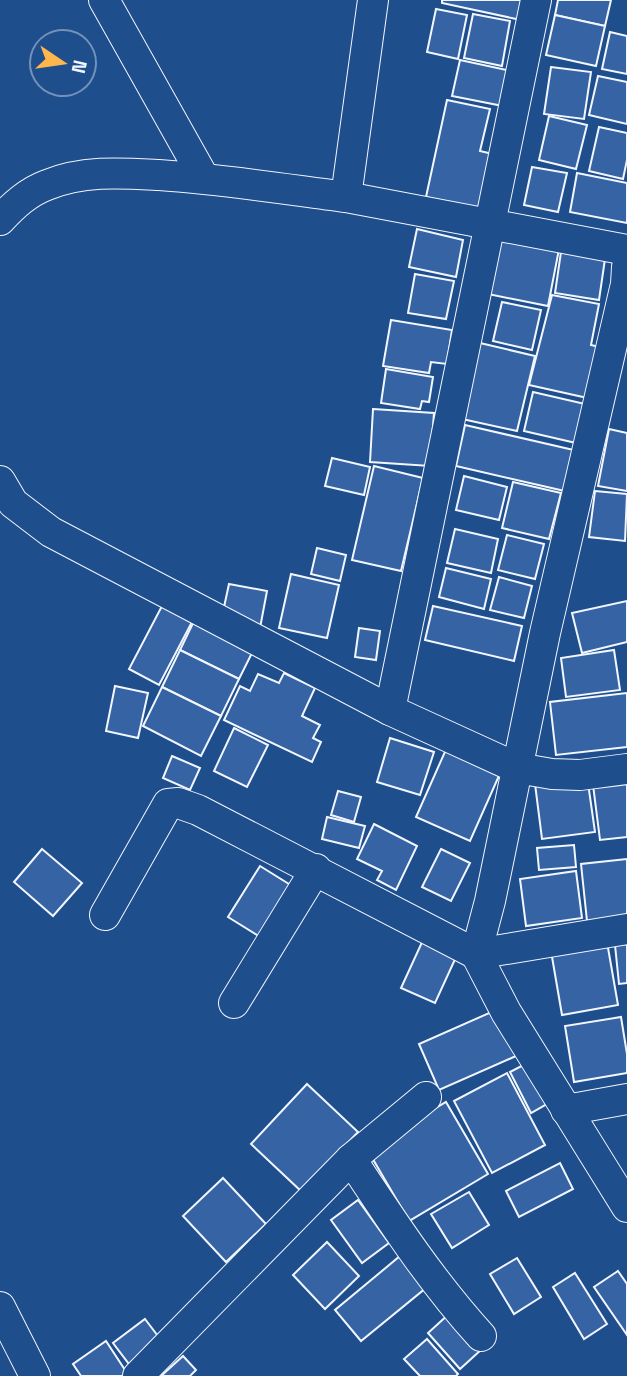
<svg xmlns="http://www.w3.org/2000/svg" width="627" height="1376" viewBox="0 0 627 1376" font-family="'Space Grotesk',sans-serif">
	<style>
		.building { fill: #3563a3; stroke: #f2f6ff; stroke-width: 2 }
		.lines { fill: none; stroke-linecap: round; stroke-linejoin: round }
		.street-casing { stroke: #f2f6ff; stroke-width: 32 }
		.street { stroke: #1f4e8c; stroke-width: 30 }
	</style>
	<rect width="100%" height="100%" fill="#1f4e8c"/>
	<!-- building -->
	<g class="building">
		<path d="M442 0H526L521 20 442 3Z"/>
		<path d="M558 0H611L605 26 555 15Z"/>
		<path d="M436 9 467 15 458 59 427 52Z"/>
		<path d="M473 14 510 21 502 66 464 58Z"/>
		<path d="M555 15 605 26 596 66 546 55Z"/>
		<path d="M610 32 627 36V74L602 69Z"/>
		<path d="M460 60 516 72 508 107 452 96Z"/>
		<path d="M551 67 591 72 584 119 544 114Z"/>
		<path d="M598 76 627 82V124L589 115Z"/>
		<path d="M447 100 490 109 480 151 497 155 484 210 426 197Z"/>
		<path d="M549 116 587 125 576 169 539 160Z"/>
		<path d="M599 127 627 133V160L623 179 589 171Z"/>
		<path d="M532 167 567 173 558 212 524 205Z"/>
		<path d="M577 173 627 183V223L570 212Z"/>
		<path d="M417 229 463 240 456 277 409 267Z"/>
		<path d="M501 232 560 244 548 306 488 294Z"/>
		<path d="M561 252 605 259 599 300 555 293Z"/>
		<path d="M415 274 454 281 446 319 408 313Z"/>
		<path d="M552 295 599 304 591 345 604 348 592 399 529 385Z"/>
		<path d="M502 302 541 310 532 350 493 341Z"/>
		<path d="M391 320 452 330 447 364 431 362 429 373 383 366Z"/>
		<path d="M480 343 535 356 517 431 462 419Z"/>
		<path d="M386 369 433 377 429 402 422 401 420 409 381 403Z"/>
		<path d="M533 392 585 404 576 443 524 431Z"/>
		<path d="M373 409 434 413 430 466 370 462Z"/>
		<path d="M465 425 578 451 569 492 456 466Z"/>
		<path d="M609 429 627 433V491L598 486Z"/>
		<path d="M332 458 370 467 364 495 325 486Z"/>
		<path d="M374 466 423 478 401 571 352 560Z"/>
		<path d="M464 476 507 487 499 520 456 510Z"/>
		<path d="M513 482 561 493 549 539 502 528Z"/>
		<path d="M595 491 627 494 625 541 589 537Z"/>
		<path d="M455 529 498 539 491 573 447 563Z"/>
		<path d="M507 535 544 544 535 579 498 570Z"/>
		<path d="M317 548 346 555 340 581 311 574Z"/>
		<path d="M446 568 491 579 484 609 439 597Z"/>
		<path d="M291 574 339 585 327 638 279 628Z"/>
		<path d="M499 577 532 586 524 618 490 610Z"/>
		<path d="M229 584 267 591 260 628 221 621Z"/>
		<path d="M627 601V642L582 653 572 613Z"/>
		<path d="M163 604 193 620 159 685 129 669Z"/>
		<path d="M433 606 522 626 514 661 425 640Z"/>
		<path d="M195 619 254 649 239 679 180 650Z"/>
		<path d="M359 628 380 631 376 660 355 657Z"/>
		<path d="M180 650 239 679 221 716 162 687Z"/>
		<path d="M614 650 620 690 566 697 561 658Z"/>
		<path d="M284 673 315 688 302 716 320 725 313 738 321 742 312 762 224 720 240 686 250 691 258 674 279 683Z"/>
		<path d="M115 686 148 693 138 738 106 731Z"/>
		<path d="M162 687 221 716 201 756 143 726Z"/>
		<path d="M627 693V747L556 755 550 702Z"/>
		<path d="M234 728 268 745 247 787 214 771Z"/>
		<path d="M390 738 434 752 420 795 377 782Z"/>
		<path d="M448 745 502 769 470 841 416 817Z"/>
		<path d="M172 756 200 768 190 790 163 778Z"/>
		<path d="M587 776 595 832 542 839 535 784Z"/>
		<path d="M627 781V837L600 840 593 785Z"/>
		<path d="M338 791 361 797 354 822 331 815Z"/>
		<path d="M327 817 365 826 359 848 322 839Z"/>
		<path d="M374 824 417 846 396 890 377 880 382 871 357 859Z"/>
		<path d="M574 845 576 867 539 870 537 848Z"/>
		<path d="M42 849 82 883 53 916 14 882Z"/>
		<path d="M441 849 470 863 451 901 422 887Z"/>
		<path d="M627 859V916L587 921 581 864Z"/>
		<path d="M260 866 297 889 265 940 228 917Z"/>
		<path d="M576 871 582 918 526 926 520 879Z"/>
		<path d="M423 940 457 955 435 1003 401 988Z"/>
		<path d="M607 942 618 1005 562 1015 551 951Z"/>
		<path d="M627 944V983L619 984 615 945Z"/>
		<path d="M496 1010 516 1056 439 1090 419 1044Z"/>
		<path d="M621 1017 627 1054V1073L574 1082 565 1026Z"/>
		<path d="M531 1061 552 1101 531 1113 510 1072Z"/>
		<path d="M507 1073 545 1145 492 1173 454 1101Z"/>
		<path d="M307 1084 358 1132 302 1192 251 1144Z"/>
		<path d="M446 1102 488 1174 409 1221 367 1149Z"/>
		<path d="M560 1163 573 1189 519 1217 506 1191Z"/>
		<path d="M223 1178 266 1224 226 1262 183 1216Z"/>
		<path d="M469 1192 489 1225 452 1248 431 1214Z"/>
		<path d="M358 1200 389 1243 362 1263 331 1220Z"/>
		<path d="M327 1242 359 1276 325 1309 293 1275Z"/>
		<path d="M406 1251 432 1283 361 1341 335 1310Z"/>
		<path d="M517 1258 541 1297 514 1314 490 1274Z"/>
		<path d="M618 1271 627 1284V1335L594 1287Z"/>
		<path d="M575 1273 607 1324 584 1339 553 1287Z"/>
		<path d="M450 1313 482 1349 460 1369 428 1333Z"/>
		<path d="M145 1319 164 1344 132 1368 113 1343Z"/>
		<path d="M427 1339 458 1374 456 1376H420L404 1359Z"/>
		<path d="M106 1341 129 1376H81L73 1364Z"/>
		<path d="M183 1356 196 1370 190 1376H161Z"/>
	</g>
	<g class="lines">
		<defs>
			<g id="street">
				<path d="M104 0 204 178"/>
				<path d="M373 0 346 197 627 250"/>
				<path d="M0 220C14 205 28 192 47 185 83 170 122 173 159 175 222 179 284 189 346 197"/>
				<path d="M627 267 626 284 545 633 490 901 476 954 506 1012 627 1207"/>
				<path d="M0 481 13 503 51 532 390 710 517 768 552 774 580 775 627 769"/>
				<path d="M390 710 536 0"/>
				<path d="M105 915 168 804 178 803 198 810 476 954 627 929"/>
				<path d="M234 1003 316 869"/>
				<path d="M566 1110 627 1099"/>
				<path d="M351 1159C392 1221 431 1281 481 1336"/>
				<path d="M0 1307 35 1376"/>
				<path d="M138 1376 351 1159 426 1097"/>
			</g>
		</defs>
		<!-- street casing -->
		<use href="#street" class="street-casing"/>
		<!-- street -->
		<use href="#street" class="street"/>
	</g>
	<!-- north arrow -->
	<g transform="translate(63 63) rotate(103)"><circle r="33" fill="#1f4e8c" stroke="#7391ba" stroke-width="2"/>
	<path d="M0-5L12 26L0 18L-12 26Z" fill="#ffb74d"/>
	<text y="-10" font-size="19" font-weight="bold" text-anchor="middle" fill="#f2f6ff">N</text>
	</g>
</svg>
